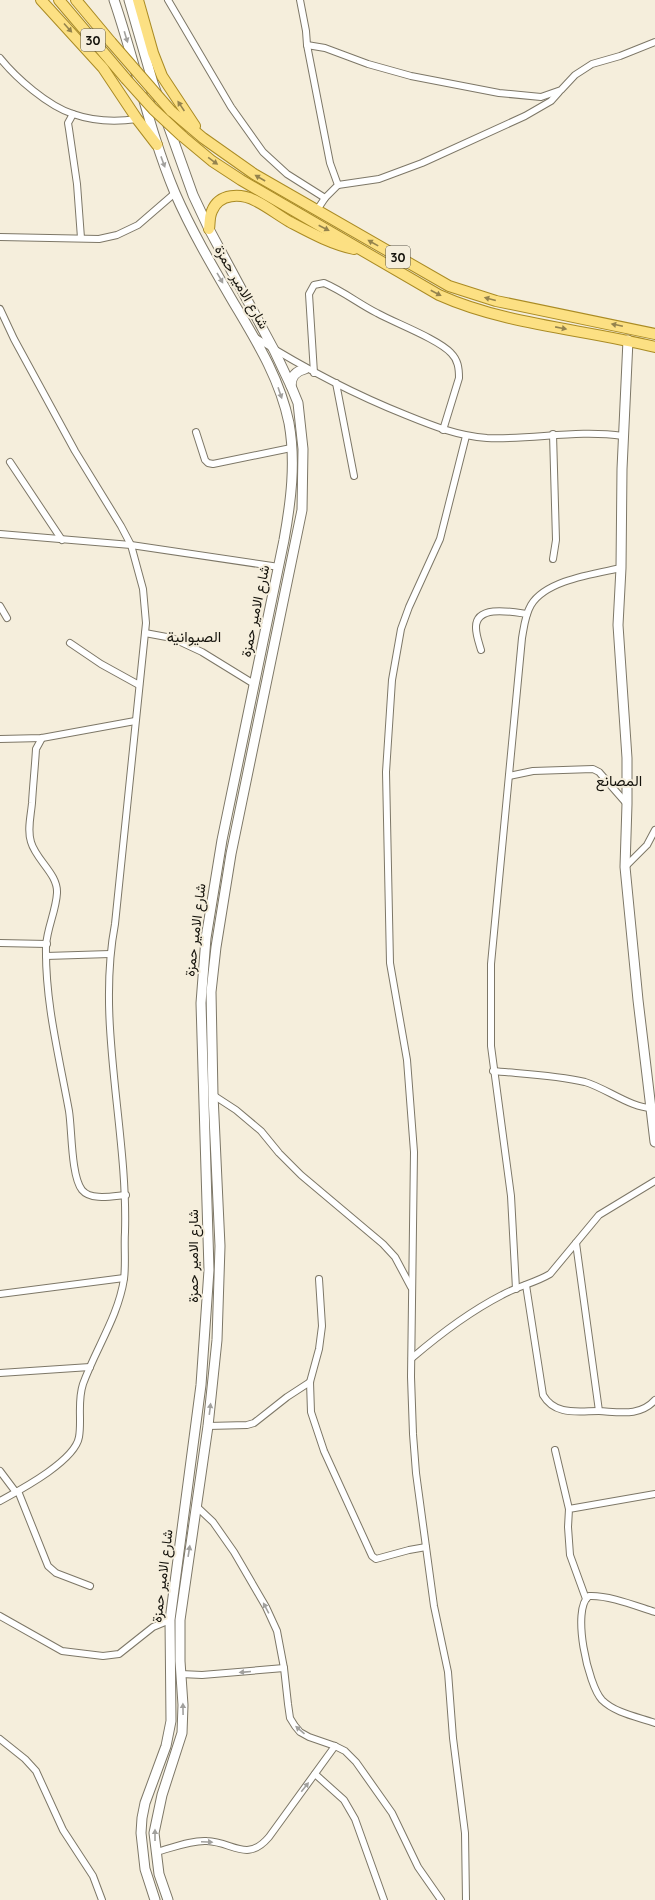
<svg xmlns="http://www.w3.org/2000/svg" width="655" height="1900" viewBox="0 0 655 1900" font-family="Quicksand,Vazirmatn,sans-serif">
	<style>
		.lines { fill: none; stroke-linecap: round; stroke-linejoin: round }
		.street-casing { stroke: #7d7767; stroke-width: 8 }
		.secondary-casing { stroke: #7d7767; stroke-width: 11 }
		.primary-casing { stroke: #aa8b24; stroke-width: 12 }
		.street { stroke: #fff; stroke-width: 6 }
		.secondary { stroke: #fff; stroke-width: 9 }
		.primary { stroke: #fce083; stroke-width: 10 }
		.primary-bridge-casing { stroke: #aa8b24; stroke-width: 12; stroke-linecap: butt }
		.primary-bridge { stroke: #fce083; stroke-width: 10 }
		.oneway { fill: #94834d }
		.oneway2 { fill: #a1a09d }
		.labels { text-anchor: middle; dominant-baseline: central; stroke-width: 4; stroke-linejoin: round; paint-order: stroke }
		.shield { fill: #f5eedc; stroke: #58544a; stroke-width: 1 }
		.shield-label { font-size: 13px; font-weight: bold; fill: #14120b }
		.street-label { font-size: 14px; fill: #14120b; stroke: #f5eedc }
		.neighbourhood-label { font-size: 15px; fill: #14120b; stroke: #f5eedc }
	</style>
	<rect width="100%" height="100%" fill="#f5eedc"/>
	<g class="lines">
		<defs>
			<g id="street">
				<path d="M168 0 231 107 263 152 287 174 325 198"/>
				<path d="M300 0 306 31 307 45 330 163 338 185 325 198 317 210"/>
				<path d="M307 45 325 48 368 64 411 76 499 93 541 97 561 90 575 75 592 64 620 56 655 42"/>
				<path d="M0 58C16 78 48 106 73 114 93 121 116 122 137 119"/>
				<path d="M73 114 68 123 69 129 77 184 81 238"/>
				<path d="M338 185 379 179 422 163 525 116 551 101 559 92"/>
				<path d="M0 237 99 239 117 235 138 225 175 193"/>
				<path d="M0 309 14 339 75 451 121 526 131 545 143 589 146 623 115 924C96 1024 128 1130 125 1232 124 1247 126 1264 124 1279 118 1317 96 1348 83 1384 77 1402 82 1420 79 1437 75 1461 20 1490 0 1501"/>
				<path d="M256 338C304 368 353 394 406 415 433 426 458 436 487 438 533 440 577 429 623 436"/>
				<path d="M314 373 309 294 314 285 324 283C343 291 359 304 377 313 395 323 438 339 451 353 458 360 459 368 459 378L443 430"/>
				<path d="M336 383 354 476"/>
				<path d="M196 432 205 460 208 463 213 464 291 448"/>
				<path d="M10 462 62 540"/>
				<path d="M0 534 131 545 279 567"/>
				<path d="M553 559 556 540 553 434"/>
				<path d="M0 606 7 618"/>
				<path d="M145 633 172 638 202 652 254 684"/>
				<path d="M70 643 101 664 139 685"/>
				<path d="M481 650C479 643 476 635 476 628 475 604 513 612 527 614"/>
				<path d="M42 738 36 749C35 767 33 785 32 803 31 815 27 830 31 842 36 860 58 874 57 893 56 911 47 928 46 946 45 1002 59 1056 69 1111 72 1130 71 1176 82 1190 91 1201 113 1196 126 1195"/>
				<path d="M0 739 42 738 135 721"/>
				<path d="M509 776 533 771 593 769 599 772 627 804"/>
				<path d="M625 867 647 845 655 830"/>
				<path d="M0 943 47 944"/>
				<path d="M46 956 110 954"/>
				<path d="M493 1071C524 1074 555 1075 585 1082 606 1088 632 1109 653 1108"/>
				<path d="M213 1095 236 1110 261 1131 279 1153 301 1175 383 1244 395 1257 411 1287"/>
				<path d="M576 1243 599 1411C619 1412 640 1417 655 1400"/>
				<path d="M319 1279 322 1326 319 1349 310 1382 311 1412 324 1451 372 1556 376 1559 409 1550 426 1547"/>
				<path d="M526 1285 543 1395C555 1416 578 1411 599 1411"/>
				<path d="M516 1289 511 1196 491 1046V964L522 638C524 627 525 615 531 605 546 580 594 574 621 568"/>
				<path d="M0 1294 124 1278"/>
				<path d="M412 1358C440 1334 469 1312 502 1295 518 1286 535 1283 550 1274L599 1215 655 1181"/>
				<path d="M0 1373 90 1367"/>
				<path d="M208 1426 247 1425 254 1423 287 1397 310 1382"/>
				<path d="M555 1450 569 1509"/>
				<path d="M0 1471 15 1491H18"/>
				<path d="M18 1491 48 1566 56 1573 90 1586"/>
				<path d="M196 1506 213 1522 234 1552 266 1607 277 1631 284 1668 288 1704 290 1718 295 1726 300 1732 309 1737 335 1746 345 1751 356 1762 392 1813 418 1867 441 1900"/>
				<path d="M586 1599 570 1555 568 1527 569 1509 655 1494"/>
				<path d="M655 1612C636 1606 609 1595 589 1596 571 1609 588 1685 602 1700 615 1713 638 1717 655 1723"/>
				<path d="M0 1616 62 1651 103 1656 119 1654 153 1627 170 1620"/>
				<path d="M181 1674 202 1675 284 1668"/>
				<path d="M0 1739 25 1759 36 1771 63 1830 93 1876 102 1900"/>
				<path d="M315 1774 344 1800 355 1819 384 1900"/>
				<path d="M156 1852C172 1848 191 1840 207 1841 233 1842 247 1863 269 1837L335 1746"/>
				<path d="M466 1900 465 1833 453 1738 448 1672 434 1606 416 1473 413 1434 411 1377 414 1152 407 1060 390 963 386 772 392 680 401 629 409 607 440 539 466 436"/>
			</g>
			<g id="secondary">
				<path d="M114 0C136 64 149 131 175 193 192 232 214 269 235 305 257 342 280 379 289 423 296 462 291 501 284 540L222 840 206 938 201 1003 209 1270 201 1385 170 1620 171 1721 166 1746 145 1803 142 1818 141 1833 145 1869 155 1900"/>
				<path d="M129 0 153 83 193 195 209 229 274 350 291 386 298 403 303 449 302 510 231 854 216 947 211 992 213 1095 220 1246 217 1340 208 1426 180 1620V1661L183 1705 182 1733 162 1795 154 1833 159 1874 168 1900"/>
				<path d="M628 340 622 469 621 568 618 625 627 758V804L625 867 638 1000 655 1142"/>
				<path d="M291 386C291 376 296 371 305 369"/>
			</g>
			<g id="primary">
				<path d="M41 0 103 68 137 119 157 145"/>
				<path d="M59 0 126 79"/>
				<path d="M76 0 111 42"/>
				<path d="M138 0 153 53 162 76 195 126"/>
				<path d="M171 111 203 138 254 174 449 286 496 301 655 334"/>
				<path d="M182 136 212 161 241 180 439 295C506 325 583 329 655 347"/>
				<path d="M209 229C210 223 209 217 212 211 219 193 241 193 256 201 268 207 278 215 290 222 311 233 331 244 354 249"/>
			</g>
		</defs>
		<!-- street casing -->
		<use href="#street" class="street-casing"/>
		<!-- secondary casing -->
		<use href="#secondary" class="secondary-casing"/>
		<!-- primary casing -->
		<use href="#primary" class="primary-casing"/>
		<!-- street -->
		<use href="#street" class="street"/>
		<!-- secondary -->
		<use href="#secondary" class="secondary"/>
		<!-- primary -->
		<use href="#primary" class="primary"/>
		<defs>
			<g id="primary-bridge">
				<path d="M111 42 171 111"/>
				<path d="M126 79 153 109 182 136"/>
			</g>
		</defs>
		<!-- primary-bridge casing -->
		<use href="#primary-bridge" class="primary-bridge-casing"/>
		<!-- primary-bridge -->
		<use href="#primary-bridge" class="primary-bridge"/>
	</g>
	<!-- one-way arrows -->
	<defs><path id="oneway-solid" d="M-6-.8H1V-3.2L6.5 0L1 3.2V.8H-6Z"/></defs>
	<g class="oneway">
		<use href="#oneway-solid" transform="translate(68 28) rotate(48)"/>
		<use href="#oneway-solid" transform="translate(181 106) rotate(-124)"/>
		<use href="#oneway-solid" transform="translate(213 161) rotate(36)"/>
		<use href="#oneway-solid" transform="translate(260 178) rotate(-150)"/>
		<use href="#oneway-solid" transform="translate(324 228) rotate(27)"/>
		<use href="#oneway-solid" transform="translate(373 243) rotate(-151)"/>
		<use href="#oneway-solid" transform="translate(436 293) rotate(28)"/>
		<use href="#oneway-solid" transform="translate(490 299) rotate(-165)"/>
		<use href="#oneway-solid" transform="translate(617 325) rotate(-168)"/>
		<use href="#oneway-solid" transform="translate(561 328) rotate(11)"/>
	</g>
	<g class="oneway2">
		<use href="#oneway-solid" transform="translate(126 37) rotate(73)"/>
		<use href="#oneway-solid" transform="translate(163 162) rotate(70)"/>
		<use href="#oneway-solid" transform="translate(220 278) rotate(60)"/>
		<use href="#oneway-solid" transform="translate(280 393) rotate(71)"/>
		<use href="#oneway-solid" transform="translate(210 1409) rotate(-83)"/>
		<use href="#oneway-solid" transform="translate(189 1551) rotate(-81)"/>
		<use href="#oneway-solid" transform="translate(266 1608) rotate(-118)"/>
		<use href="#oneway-solid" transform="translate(245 1672) rotate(175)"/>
		<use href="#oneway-solid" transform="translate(183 1709) rotate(-91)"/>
		<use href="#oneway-solid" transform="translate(300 1730) rotate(-139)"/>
		<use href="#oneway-solid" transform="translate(305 1787) rotate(-52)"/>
		<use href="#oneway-solid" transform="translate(155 1835) rotate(-90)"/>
		<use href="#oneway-solid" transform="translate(207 1842) rotate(3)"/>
	</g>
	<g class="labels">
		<!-- shield labels -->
		<g class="shield">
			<rect x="81" y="29" width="24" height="22" rx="3"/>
			<rect x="386" y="246" width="24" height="22" rx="3"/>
		</g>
		<g class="shield-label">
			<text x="93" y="40">30</text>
			<text x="398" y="257">30</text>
		</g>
		<!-- street labels -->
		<g class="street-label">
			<text transform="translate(242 287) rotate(60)">شارع الامير حمزة</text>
			<text transform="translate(255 611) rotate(-78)">شارع الامير حمزة</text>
			<text transform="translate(195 930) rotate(-83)">شارع الامير حمزة</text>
			<text transform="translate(193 1256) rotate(-90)">شارع الامير حمزة</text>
			<text transform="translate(162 1576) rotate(-83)">شارع الامير حمزة</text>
		</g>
		<!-- neighbourhood labels -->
		<g class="neighbourhood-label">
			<text x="194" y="636">الصيوانية</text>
			<text x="619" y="780">المصانع</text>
		</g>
	</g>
</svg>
